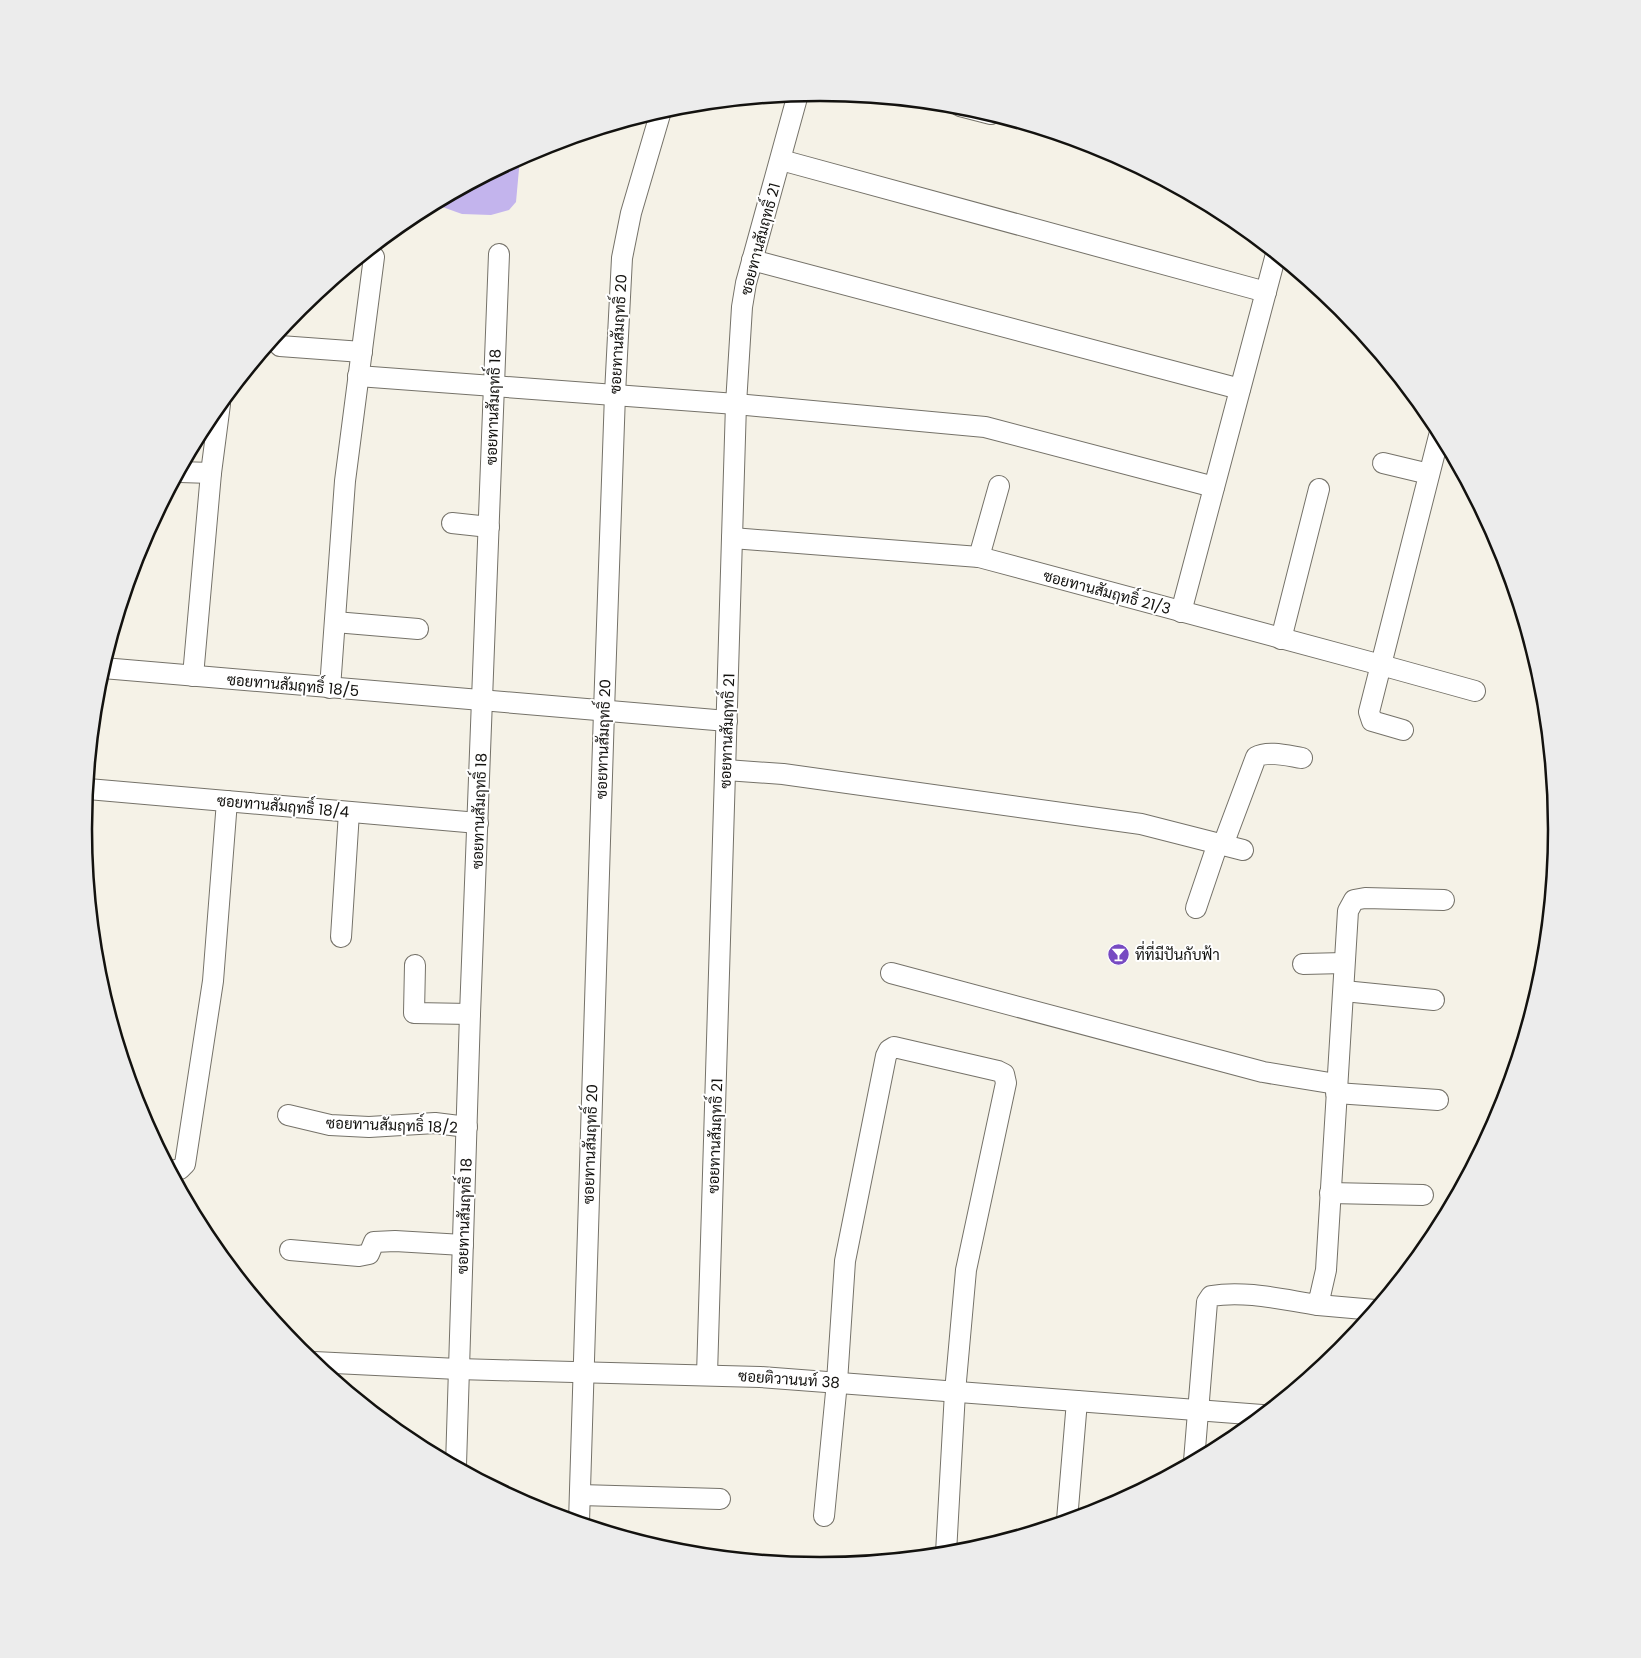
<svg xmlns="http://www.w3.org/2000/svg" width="1641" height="1658" viewBox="0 0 1641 1658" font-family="Poppins,Sarabun,sans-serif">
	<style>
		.water { fill: #c3b4ed }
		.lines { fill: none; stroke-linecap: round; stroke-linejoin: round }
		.minor-casing { stroke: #757269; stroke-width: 22 }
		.minor { stroke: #fff; stroke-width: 20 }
		.labels { text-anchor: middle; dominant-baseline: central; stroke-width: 4; stroke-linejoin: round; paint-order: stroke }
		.street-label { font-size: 15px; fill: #13120f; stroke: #fff }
		.poi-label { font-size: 15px; fill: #13120f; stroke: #fff; text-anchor: start }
		.rim { fill: none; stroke: #13120f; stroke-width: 2.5 }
	</style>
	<rect width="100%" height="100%" fill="#f5f2e7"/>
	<!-- water -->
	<path class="water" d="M520 158 516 202 509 210 491 215 462 214 434 204Z"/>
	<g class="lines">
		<defs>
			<g id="minor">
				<path d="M960 106 991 114"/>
				<path d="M781 160 1266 292"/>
				<path d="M752 260 1240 389"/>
				<path d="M280 346 362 352"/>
				<path d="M358 376 736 404 985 427 1214 487"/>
				<path d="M1383 463 1429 474"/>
				<path d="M180 472 211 473"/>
				<path d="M452 523 489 527"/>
				<path d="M732 538 979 557 1381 665 1475 691"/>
				<path d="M979 557 999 486"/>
				<path d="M1181 612 1276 254"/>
				<path d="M335 622 418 629"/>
				<path d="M1281 639 1319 489"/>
				<path d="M103 668 727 721"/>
				<path d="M193 676 211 473 220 404"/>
				<path d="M330 688 345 481 374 257"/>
				<path d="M1403 730 1372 721 1369 712 1440 432"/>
				<path d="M726 770 783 774 1141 824 1243 850"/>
				<path d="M88 789 478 823"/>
				<path d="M1223 845 1256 757C1268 750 1289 756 1302 758"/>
				<path d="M1196 908 1218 843"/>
				<path d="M341 937 349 812"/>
				<path d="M1303 964 1344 963"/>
				<path d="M415 965 414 1013 470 1014"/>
				<path d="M891 973 1263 1072 1336 1084"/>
				<path d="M1344 991 1434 1000"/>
				<path d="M1336 1093 1438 1100"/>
				<path d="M288 1115 330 1125 369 1127 435 1123 467 1127"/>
				<path d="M172 1171 180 1169 185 1164 213 981 227 801"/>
				<path d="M1330 1193 1423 1195"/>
				<path d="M290 1250 359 1256 369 1254 374 1242 395 1241 463 1245"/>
				<path d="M1318 1305 1375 1310"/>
				<path d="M314 1362 458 1369 760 1377 1262 1415"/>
				<path d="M707 1375 736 404 742 307 746 283 798 94"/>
				<path d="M1194 1461 1207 1302 1211 1296C1246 1290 1284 1300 1318 1305L1326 1270 1348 911 1354 900 1365 898 1444 900"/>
				<path d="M456 1465 470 1014 499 254"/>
				<path d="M580 1495 720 1499"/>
				<path d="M824 1516 837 1382 845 1261 886 1056 889 1050 894 1047 998 1071 1004 1074 1006 1083 966 1270 955 1392 946 1553"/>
				<path d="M1067 1520 1077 1401"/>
				<path d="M579 1522 604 711 615 394 622 258 631 213 661 111"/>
			</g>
		</defs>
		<!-- minor casing -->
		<use href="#minor" class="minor-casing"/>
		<!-- minor -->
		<use href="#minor" class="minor"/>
	</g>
	<!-- icons -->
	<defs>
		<symbol id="bar-disc" viewBox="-11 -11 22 22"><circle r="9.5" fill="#774ac2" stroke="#fff"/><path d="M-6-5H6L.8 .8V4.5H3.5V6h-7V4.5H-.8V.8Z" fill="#fff"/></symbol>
	</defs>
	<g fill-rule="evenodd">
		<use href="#bar-disc" x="1106" y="942" width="25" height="25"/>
	</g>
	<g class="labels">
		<!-- street labels -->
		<g class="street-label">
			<text transform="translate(760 239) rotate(-75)">ซอยทานสัมฤทธิ์ 21</text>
			<text transform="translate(618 334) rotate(-87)">ซอยทานสัมฤทธิ์ 20</text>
			<text transform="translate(493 407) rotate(-88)">ซอยทานสัมฤทธิ์ 18</text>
			<text transform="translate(1107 592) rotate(15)">ซอยทานสัมฤทธิ์ 21/3</text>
			<text transform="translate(293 685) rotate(5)">ซอยทานสัมฤทธิ์ 18/5</text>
			<text transform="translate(727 731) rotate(-88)">ซอยทานสัมฤทธิ์ 21</text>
			<text transform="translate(603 739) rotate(-88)">ซอยทานสัมฤทธิ์ 20</text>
			<text transform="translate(283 806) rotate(5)">ซอยทานสัมฤทธิ์ 18/4</text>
			<text transform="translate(479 811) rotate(-88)">ซอยทานสัมฤทธิ์ 18</text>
			<text transform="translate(392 1125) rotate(2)">ซอยทานสัมฤทธิ์ 18/2</text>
			<text transform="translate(715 1136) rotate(-88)">ซอยทานสัมฤทธิ์ 21</text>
			<text transform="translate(590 1144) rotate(-88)">ซอยทานสัมฤทธิ์ 20</text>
			<text transform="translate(464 1216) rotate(-88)">ซอยทานสัมฤทธิ์ 18</text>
			<text transform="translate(789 1379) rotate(4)">ซอยติวานนท์ 38</text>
		</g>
		<!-- poi labels -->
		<g class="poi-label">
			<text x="1135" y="954">ที่ที่มีปันกับฟ้า</text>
		</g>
	</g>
	<!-- crop -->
	<path d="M0 0H1641V1658H0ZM92 829a728 728 0 1 1 1456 0a728 728 0 1 1-1456 0Z" fill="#ececec" fill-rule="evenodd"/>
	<path class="rim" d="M92 829a728 728 0 1 1 1456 0a728 728 0 1 1-1456 0Z"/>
</svg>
